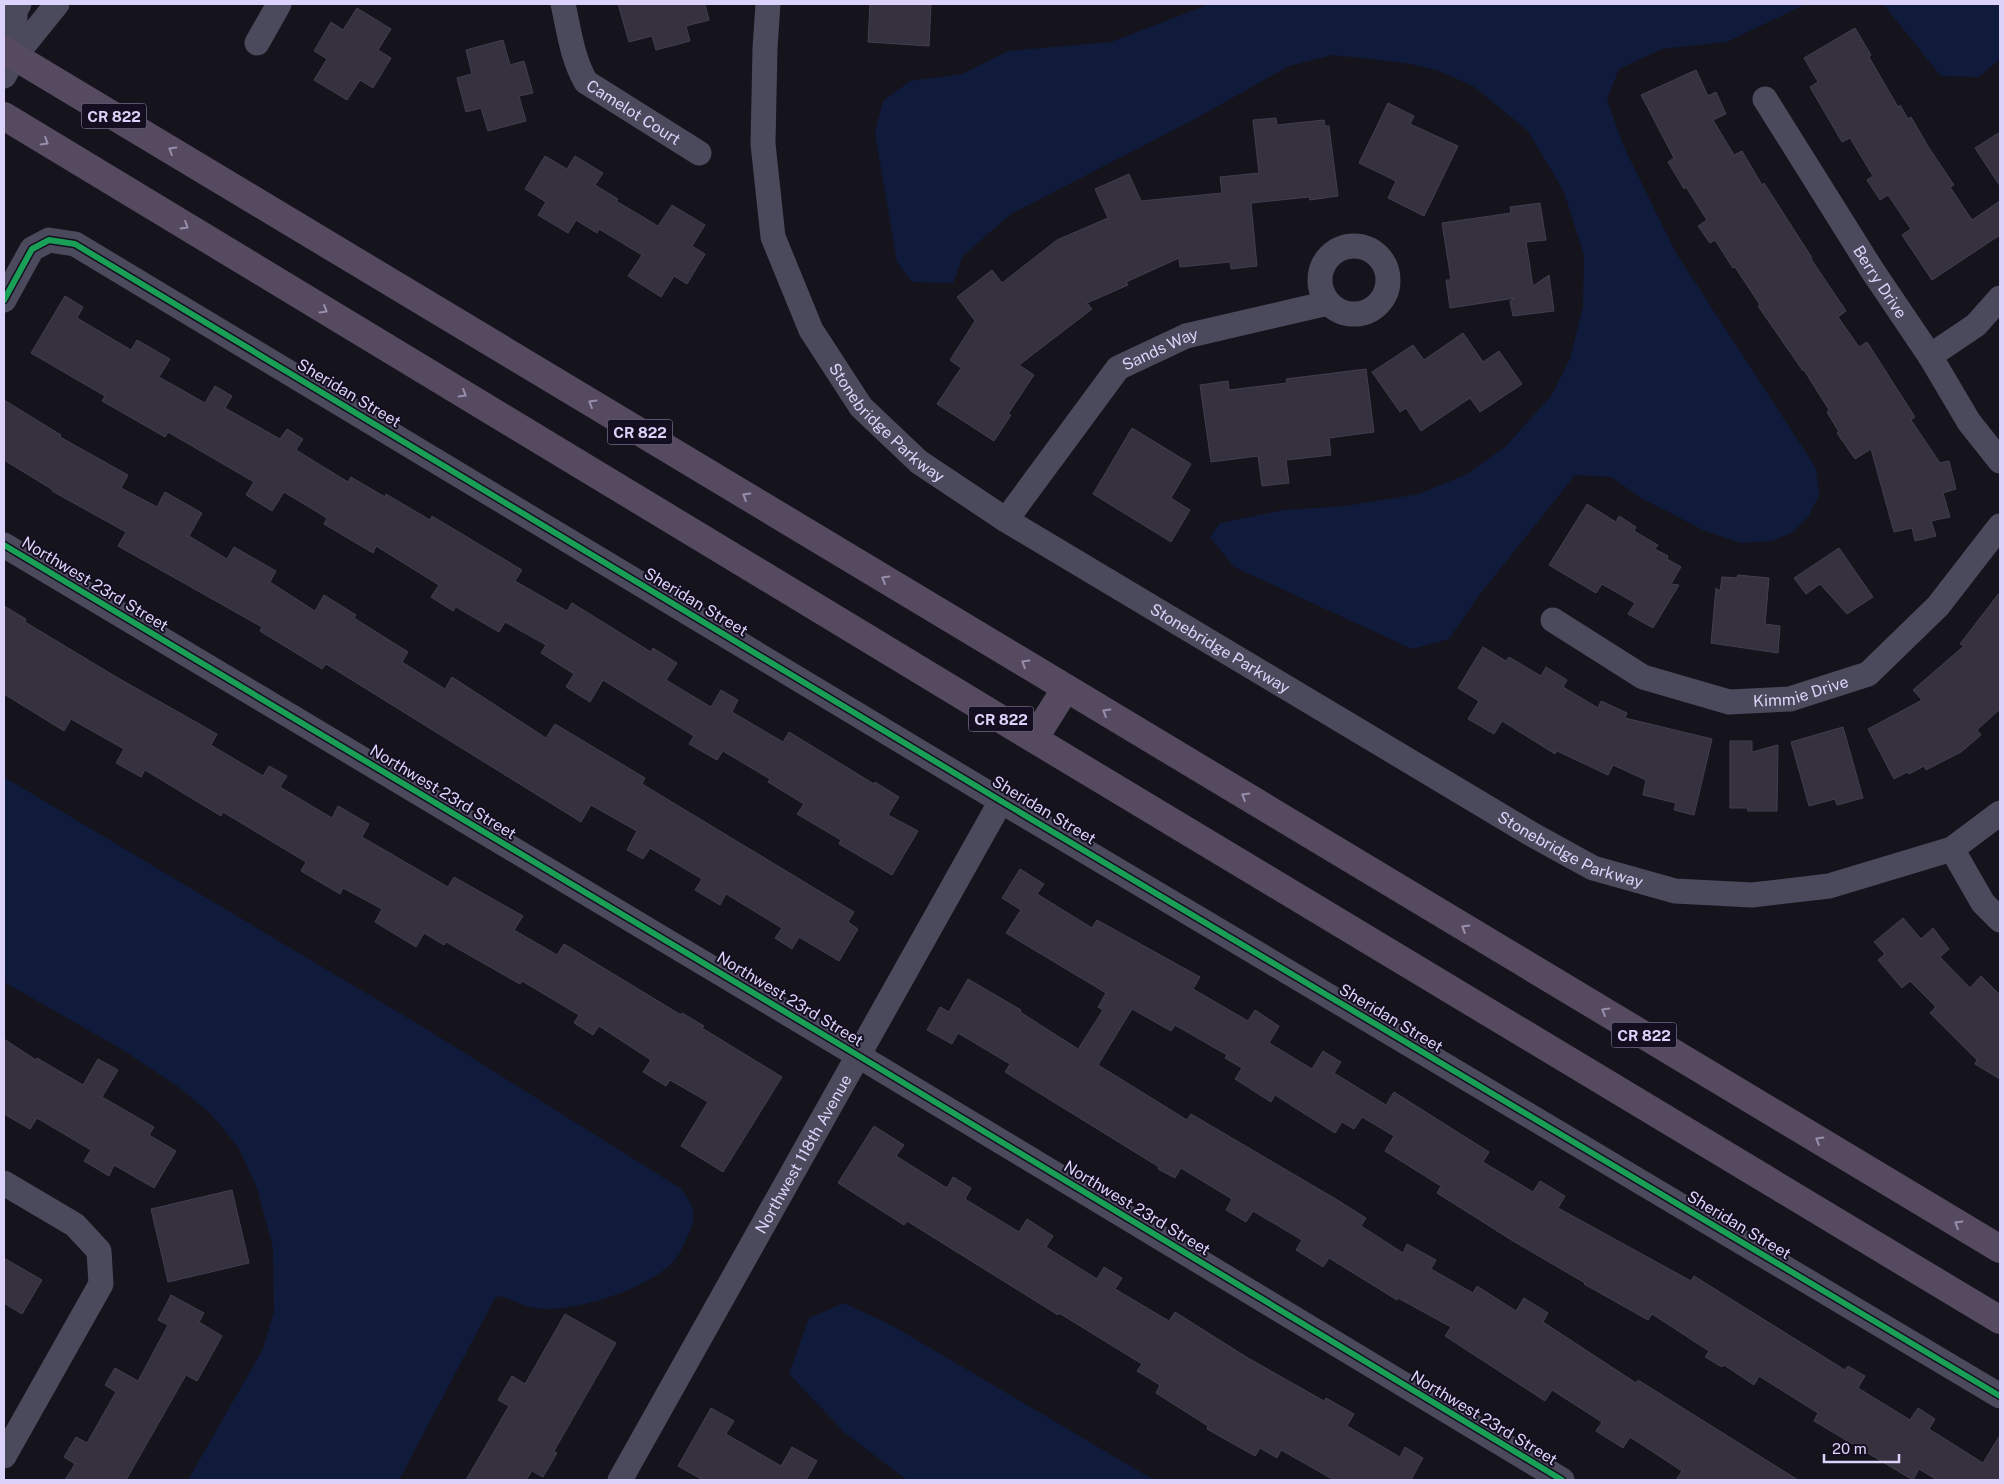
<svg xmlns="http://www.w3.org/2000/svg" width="2004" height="1484" viewBox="0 0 2004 1484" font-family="'Public Sans',sans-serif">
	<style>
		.water { fill: #101b3b }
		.building { fill: #35313e; stroke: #433e4f }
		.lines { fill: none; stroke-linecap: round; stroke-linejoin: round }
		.minor { stroke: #4b495c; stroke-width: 25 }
		.major { stroke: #554a60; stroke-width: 28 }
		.cycleway-casing { stroke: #140f20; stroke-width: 9 }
		.cycleway { stroke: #1a9f57; stroke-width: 6 }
		.oneway { stroke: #988ead }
		.labels { text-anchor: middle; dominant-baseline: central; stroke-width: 4; stroke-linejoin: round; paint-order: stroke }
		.shield { fill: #140f20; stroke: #a098b9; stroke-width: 1 }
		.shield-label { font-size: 15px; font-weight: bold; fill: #dcd3fa }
		.street-label { font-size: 16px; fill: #dcd3fa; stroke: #140f20 }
	</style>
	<rect width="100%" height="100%" fill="#15131c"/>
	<!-- water -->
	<g class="water">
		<path d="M1210 4H1806L1727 42 1662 49 1619 69 1607 99 1623 145 1676 253 1816 468 1819 495 1808 517 1792 533 1772 541 1741 543 1705 531 1641 498 1611 477 1575 475 1477 598 1449 639 1412 649 1234 567 1210 537 1220 523 1284 510 1346 506 1419 494 1467 474 1505 447 1551 396 1570 359 1583 306 1584 255 1564 192 1528 131 1473 86 1439 71 1406 63 1333 55 1289 66 1195 119 1011 214 963 256 953 283 912 282 897 262 875 133 883 101 910 81 962 74 1008 51 1111 42Z"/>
		<path d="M1883 4H2000V59L1979 77 1941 76Z"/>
		<path d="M4 777 428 1030 680 1188C696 1208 698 1216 686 1240 683 1245 681 1252 677 1257 654 1287 586 1308 549 1309 531 1310 517 1302 501 1296L495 1298 399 1480H188L263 1349 274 1311 273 1248 257 1188 238 1147 211 1114 177 1086 123 1050 4 982Z"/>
		<path d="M844 1303 893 1326 1154 1480H907L845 1433 789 1374 809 1318Z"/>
	</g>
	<!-- building -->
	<g class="building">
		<path d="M618 4H705L709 20 686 26 690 41 656 50 652 36 629 42Z"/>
		<path d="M870 4H931L929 46 868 42Z"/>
		<path d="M357 8 391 29 378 50 391 58 373 88 360 80 347 100 314 80 327 59 314 51 331 22 343 30Z"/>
		<path d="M1855 28 1871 55 1869 57 1898 107 1900 105 1908 119 1911 117 1929 148 1954 185 1950 187 1972 220 2000 201V235L1932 280 1902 235 1911 229 1888 195 1880 200 1867 180 1873 176 1850 138 1842 142 1810 87 1818 82 1804 58Z"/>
		<path d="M503 40 510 65 524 61 533 93 519 96 526 121 488 131 481 108 466 112 457 78 472 74 466 50Z"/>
		<path d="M1696 70 1708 96 1716 92 1726 114 1713 120 1734 155 1742 151 1762 185 1764 183 1812 258 1811 259 1846 311 1838 317 1859 347 1867 342 1915 417 1911 420 1940 463 1949 461 1956 489 1943 493 1950 517 1931 521 1936 536 1915 541 1912 528 1894 532 1871 449 1855 459 1837 433 1839 432 1827 412 1829 410 1804 370 1803 371 1758 306 1760 305 1735 267 1733 268 1715 240 1710 243 1698 226 1707 220 1686 187 1684 189 1668 162 1674 158 1641 95Z"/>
		<path d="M1388 103 1414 116 1410 124 1458 146 1424 216 1388 198 1396 181 1359 163Z"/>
		<path d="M1276 118 1277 125 1324 120 1325 126H1329L1338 196 1310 200 1309 197 1251 203 1257 266 1231 269 1230 262 1180 267 1179 258 1126 282 1128 285 1087 303 1092 309 1019 365 1034 375 1008 414 1011 415 994 441 937 404 961 368 950 360 975 321 957 297 992 270 1002 283 1057 240 1108 218 1095 189 1129 174 1141 201 1222 193 1220 177 1259 173 1253 120Z"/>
		<path d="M2000 132V186L1975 148Z"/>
		<path d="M545 156 567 169 575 156 603 173 595 185 618 199 616 201 658 226 672 205 705 225 692 246 705 254 687 284 674 276 661 297 628 276 642 255 599 229 597 233 576 220 568 233 538 215 546 202 525 189Z"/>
		<path d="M1540 203 1546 240 1526 242 1533 286 1549 275 1554 311 1513 316 1510 301 1515 298 1450 308 1446 280H1451L1442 223 1511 213 1510 207Z"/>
		<path d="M65 296 83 307 77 318 131 350 137 340 170 359 159 377 205 403 215 386 232 396 225 408 280 439 287 429 303 439 296 450 348 482 351 477 385 497 386 494 430 520 432 516 522 570 515 581 567 611 572 603 651 652 653 648 677 663 666 680 711 707 721 690 738 700 732 712 783 742 789 732 874 784 875 782 899 797 888 815 918 831 892 875 839 844 841 840 797 814 804 804 768 782 770 779 723 751 717 760 689 744 694 736 603 680 590 702 566 687 574 674 541 653 546 645 505 622 499 632 456 607 453 611 431 597 439 585 376 546 373 553 324 524 327 518 284 492 272 511 246 495 254 482 168 432 165 437 102 401 105 396 31 353Z"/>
		<path d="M1463 333 1483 362 1499 351 1522 384 1480 412 1470 398 1421 431 1406 408 1400 412 1372 372 1413 345 1424 360Z"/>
		<path d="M1366 369 1374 432 1329 438 1331 455 1286 460 1289 483 1262 486 1258 456 1211 462 1200 385 1228 381 1229 390 1287 383 1286 379Z"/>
		<path d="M4 400 61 435 60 437 128 475 121 488 157 507 165 492 202 513 189 536 227 559 234 547 276 571 270 582 315 611 324 595 356 615 354 618 408 652 402 662 445 689 452 677 546 738 555 724 645 778 642 784 854 912 848 922 858 929 839 961 799 937 792 949 775 938 782 928 726 894 720 905 695 890 702 879 650 848 643 859 627 850 637 831 591 805 581 822 326 664 322 669 260 631 262 627 118 546 126 532 52 491 53 490 4 460Z"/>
		<path d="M1132 428 1191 464 1171 498 1190 510 1171 542 1093 494Z"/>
		<path d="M1587 504 1616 522 1619 516 1636 527 1634 531 1658 545 1655 549 1668 556 1667 559 1681 567 1671 584 1679 585 1653 628 1628 614 1635 603 1602 584 1596 593 1549 565Z"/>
		<path d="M1839 548 1873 597 1847 614 1820 584 1806 594 1794 578Z"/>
		<path d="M1738 575 1769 578 1765 624 1780 626 1778 653 1711 643 1716 588 1720 591 1722 577 1737 578Z"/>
		<path d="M2000 592V709L1977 730 1981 735 1961 752 1926 770 1924 766 1909 774 1907 772 1894 779 1868 729 1922 700 1913 690 1964 646 1960 644Z"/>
		<path d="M4 606 26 619 25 622 118 678 217 734 211 745 263 776 269 766 287 776 280 787 332 818 338 806 369 824 362 837 448 887 454 877 523 916 514 930 557 955 564 944 681 1015 682 1013 704 1026 702 1028 782 1077 723 1172 681 1146 708 1102 670 1080 666 1086 643 1072 651 1060 599 1026 593 1035 574 1023 579 1015 522 981 520 984 446 942 444 945 424 933 416 947 375 922 382 909 343 888 340 894 301 871 306 862 223 812 221 816 145 770 141 777 116 763 124 749 71 719 64 731 4 694Z"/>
		<path d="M1483 647 1506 661 1509 657 1541 676 1546 667 1567 680 1563 687 1598 708 1601 701 1627 713 1625 718 1712 739 1694 815 1674 810 1676 803 1643 795 1646 780 1613 765 1608 775 1557 751 1555 754 1502 721 1494 734 1468 719 1479 701 1458 688Z"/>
		<path d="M1843 727 1863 798 1837 805 1835 799 1809 806 1791 742Z"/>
		<path d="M1730 741H1752V752L1778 745 1777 811H1748L1747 808H1730Z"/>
		<path d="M1020 869 1044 884 1037 894 1092 928 1097 920 1200 977 1193 989 1248 1021 1255 1010 1279 1026 1269 1043 1312 1069 1323 1051 1341 1062 1334 1073 1386 1105 1394 1092 1489 1152 1483 1162 1533 1192 1540 1181 1565 1196 1558 1208 1691 1281 1694 1276 1845 1370 1848 1366 1865 1376 1858 1388 1910 1420 1918 1408 1935 1419 1929 1429 1983 1463 2000 1435V1480H1937L1919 1469 1913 1480 1814 1421 1818 1413 1759 1376 1754 1385 1724 1365 1722 1367 1705 1357 1709 1351 1652 1314 1648 1320 1584 1284 1585 1283 1513 1241 1437 1193 1441 1186 1385 1151 1394 1136 1362 1117 1354 1129 1342 1122 1335 1133 1275 1095 1271 1102 1235 1079 1242 1068 1225 1058 1227 1055 1175 1025 1171 1031 1132 1009 1098 1065 1187 1120 1191 1114 1334 1198 1366 1218 1361 1226 1403 1253 1407 1244 1436 1260 1431 1269 1473 1293 1477 1286 1516 1311 1524 1298 1548 1313 1543 1322 1636 1383 1638 1380 1798 1480H1676L1682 1471 1630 1437 1623 1448 1596 1431 1602 1422 1552 1390 1545 1401 1445 1336 1451 1327 1398 1298 1397 1300 1329 1258 1323 1267 1296 1250 1302 1240 1253 1211 1246 1222 1226 1210 1232 1199 1181 1168 1175 1178 1158 1169 1159 1167 1005 1072 1010 1064 958 1033 952 1044 927 1030 940 1007 949 1012 968 979 1021 1010 1020 1012 1078 1049 1103 1010 1098 1007 1106 993 1006 933 1021 910 1002 898Z"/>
		<path d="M1903 918 1921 939 1933 928 1949 949 1940 957 1970 988 1981 976 2000 995V1079L1975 1064 1977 1060 1930 1013 1936 1007 1910 981 1902 988 1878 960 1885 954 1874 942Z"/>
		<path d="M4 1039 36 1060 37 1058 83 1085 98 1059 118 1070 102 1097 154 1127 149 1135 176 1151 154 1188 114 1165 109 1176 84 1161 91 1150 37 1118 30 1129 4 1114Z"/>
		<path d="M874 1126 904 1145 896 1156 947 1188 953 1177 971 1188 965 1199 1019 1232 1027 1219 1053 1236 1046 1247 1097 1279 1104 1267 1122 1278 1115 1289 1169 1321 1175 1312 1248 1358 1324 1401 1326 1398 1354 1414 1347 1426 1400 1457 1405 1447 1423 1458 1411 1480H1334L1281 1450 1277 1458 1260 1448 1255 1456 1207 1429 1208 1426 1156 1393 1160 1385 1137 1371 1142 1364 1059 1313 1058 1315 907 1221 904 1225 838 1183Z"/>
		<path d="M232 1190 249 1263 168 1282 151 1209Z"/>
		<path d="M4 1258 42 1280 22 1314 4 1303Z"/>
		<path d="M171 1295 204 1313 199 1322 222 1336 197 1381 186 1375 126 1480H65L75 1464 64 1457 76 1437 87 1443 116 1392 105 1385 115 1368 138 1381 168 1325 158 1320Z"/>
		<path d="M565 1314 616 1343 554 1451 557 1453 543 1477 532 1471 526 1480H466L509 1406 498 1400 512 1376 525 1384Z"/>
		<path d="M711 1408 734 1421 726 1434 781 1466 792 1447 817 1461 806 1480H703L678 1466Z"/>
	</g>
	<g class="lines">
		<!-- minor -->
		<g class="minor">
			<path id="s1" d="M563 4C569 30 572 58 586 82L699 153"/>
			<path id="s2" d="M768 4 765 48 763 144 773 237 811 330 861 407 919 462 1006 520 1533 835 1593 868 1675 891 1752 895 1829 886 1952 849 2000 813"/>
			<path d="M257 43 279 4"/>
			<path d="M15 56V11L19 4"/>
			<path d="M4 76 15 56 57 4"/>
			<path id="s3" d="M1765 99 1872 270 1930 356 1969 422 2000 461"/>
			<circle cx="1354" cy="280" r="34"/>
			<path d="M4 300 32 249 49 240 75 244 1001 801 2000 1396"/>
			<path d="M1930 356 1976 325 2000 298"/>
			<path id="s4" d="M1006 520 1118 368 1186 336 1328 303"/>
			<path d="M4 545 859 1056 1562 1480"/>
			<path id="s5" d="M1553 620 1643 677 1729 702 1790 699 1868 674 1938 606 2000 526"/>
			<path d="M1952 849 1983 903 2000 920"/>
			<path d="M4 1183 75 1225 99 1251 101 1284 4 1456"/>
			<path id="s6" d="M620 1480 1001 801"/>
		</g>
		<!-- major -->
		<g class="major">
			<path d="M4 50 2000 1249"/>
			<path d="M4 116 1034 739 2000 1320"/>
			<path d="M1034 739 1066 688"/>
		</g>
		<defs>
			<g id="cycleway">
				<path d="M4 300 32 249 49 240 75 244 1001 801 2000 1396"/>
				<path d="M4 545 859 1056 1562 1480"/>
			</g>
		</defs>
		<!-- cycleway casing -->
		<use href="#cycleway" class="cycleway-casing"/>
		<!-- cycleway -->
		<use href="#cycleway" class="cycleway"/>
	</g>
	<!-- one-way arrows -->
	<defs><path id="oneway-chevron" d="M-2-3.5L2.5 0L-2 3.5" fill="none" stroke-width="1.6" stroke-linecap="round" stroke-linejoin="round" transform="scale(1.25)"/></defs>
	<g class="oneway">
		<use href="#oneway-chevron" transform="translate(45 142) rotate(31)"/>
		<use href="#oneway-chevron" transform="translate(172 150) rotate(-149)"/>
		<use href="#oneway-chevron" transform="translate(185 226) rotate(31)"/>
		<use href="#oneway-chevron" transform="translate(324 310) rotate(31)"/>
		<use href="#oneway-chevron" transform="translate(463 394) rotate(31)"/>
		<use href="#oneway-chevron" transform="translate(592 403) rotate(-149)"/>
		<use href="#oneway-chevron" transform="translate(746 496) rotate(-149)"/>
		<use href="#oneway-chevron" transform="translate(885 579) rotate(-149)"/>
		<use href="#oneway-chevron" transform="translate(1025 663) rotate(-149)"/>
		<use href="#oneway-chevron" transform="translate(1106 712) rotate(-149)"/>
		<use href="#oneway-chevron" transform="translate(1245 796) rotate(-149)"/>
		<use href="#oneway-chevron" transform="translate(1465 928) rotate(-149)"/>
		<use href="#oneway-chevron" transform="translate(1605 1011) rotate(-149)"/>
		<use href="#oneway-chevron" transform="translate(1819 1140) rotate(-149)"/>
		<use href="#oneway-chevron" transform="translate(1958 1224) rotate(-149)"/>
	</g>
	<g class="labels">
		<!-- shield labels -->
		<g class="shield">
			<rect x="81.5" y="103.5" width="65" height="25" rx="4"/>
			<rect x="607.5" y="419.5" width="65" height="25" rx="4"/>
			<rect x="968.5" y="706.5" width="65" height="25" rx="4"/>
			<rect x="1611.5" y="1022.5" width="65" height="25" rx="4"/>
		</g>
		<g class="shield-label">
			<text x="114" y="116">CR 822</text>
			<text x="640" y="432">CR 822</text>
			<text x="1001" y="719">CR 822</text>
			<text x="1644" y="1035">CR 822</text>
		</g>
		<!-- street labels -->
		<g class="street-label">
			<text stroke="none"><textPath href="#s1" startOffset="138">Camelot Court</textPath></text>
			<text stroke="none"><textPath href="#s3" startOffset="216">Berry Drive</textPath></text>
			<text stroke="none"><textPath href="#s4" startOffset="235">Sands Way</textPath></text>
			<text transform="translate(349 393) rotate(31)">Sheridan Street</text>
			<text stroke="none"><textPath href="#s2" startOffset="455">Stonebridge Parkway</textPath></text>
			<text transform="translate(95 584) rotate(31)">Northwest 23rd Street</text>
			<text transform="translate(696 602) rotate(31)">Sheridan Street</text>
			<text stroke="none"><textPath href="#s2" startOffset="860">Stonebridge Parkway</textPath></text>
			<text stroke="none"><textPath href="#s5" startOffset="269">Kimmie Drive</textPath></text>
			<text transform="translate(443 792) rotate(31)">Northwest 23rd Street</text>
			<text transform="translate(1044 810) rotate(31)">Sheridan Street</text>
			<text stroke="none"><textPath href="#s2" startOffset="1265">Stonebridge Parkway</textPath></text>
			<text transform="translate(790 999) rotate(31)">Northwest 23rd Street</text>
			<text transform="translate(1391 1018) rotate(31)">Sheridan Street</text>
			<text stroke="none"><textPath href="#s6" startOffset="374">Northwest 118th Avenue</textPath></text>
			<text transform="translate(1137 1208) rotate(31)">Northwest 23rd Street</text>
			<text transform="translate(1739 1225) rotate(31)">Sheridan Street</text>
			<text transform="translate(1484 1418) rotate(31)">Northwest 23rd Street</text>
		</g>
	</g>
	<!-- border -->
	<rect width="2004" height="1484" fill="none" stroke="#dcd3fa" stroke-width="10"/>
	<!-- scale -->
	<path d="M1824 1454v8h75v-8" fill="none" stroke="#dcd3fa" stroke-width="2.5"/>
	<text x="1832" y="1454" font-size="15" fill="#dcd3fa" stroke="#140f20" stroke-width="4" paint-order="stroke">20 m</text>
</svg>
